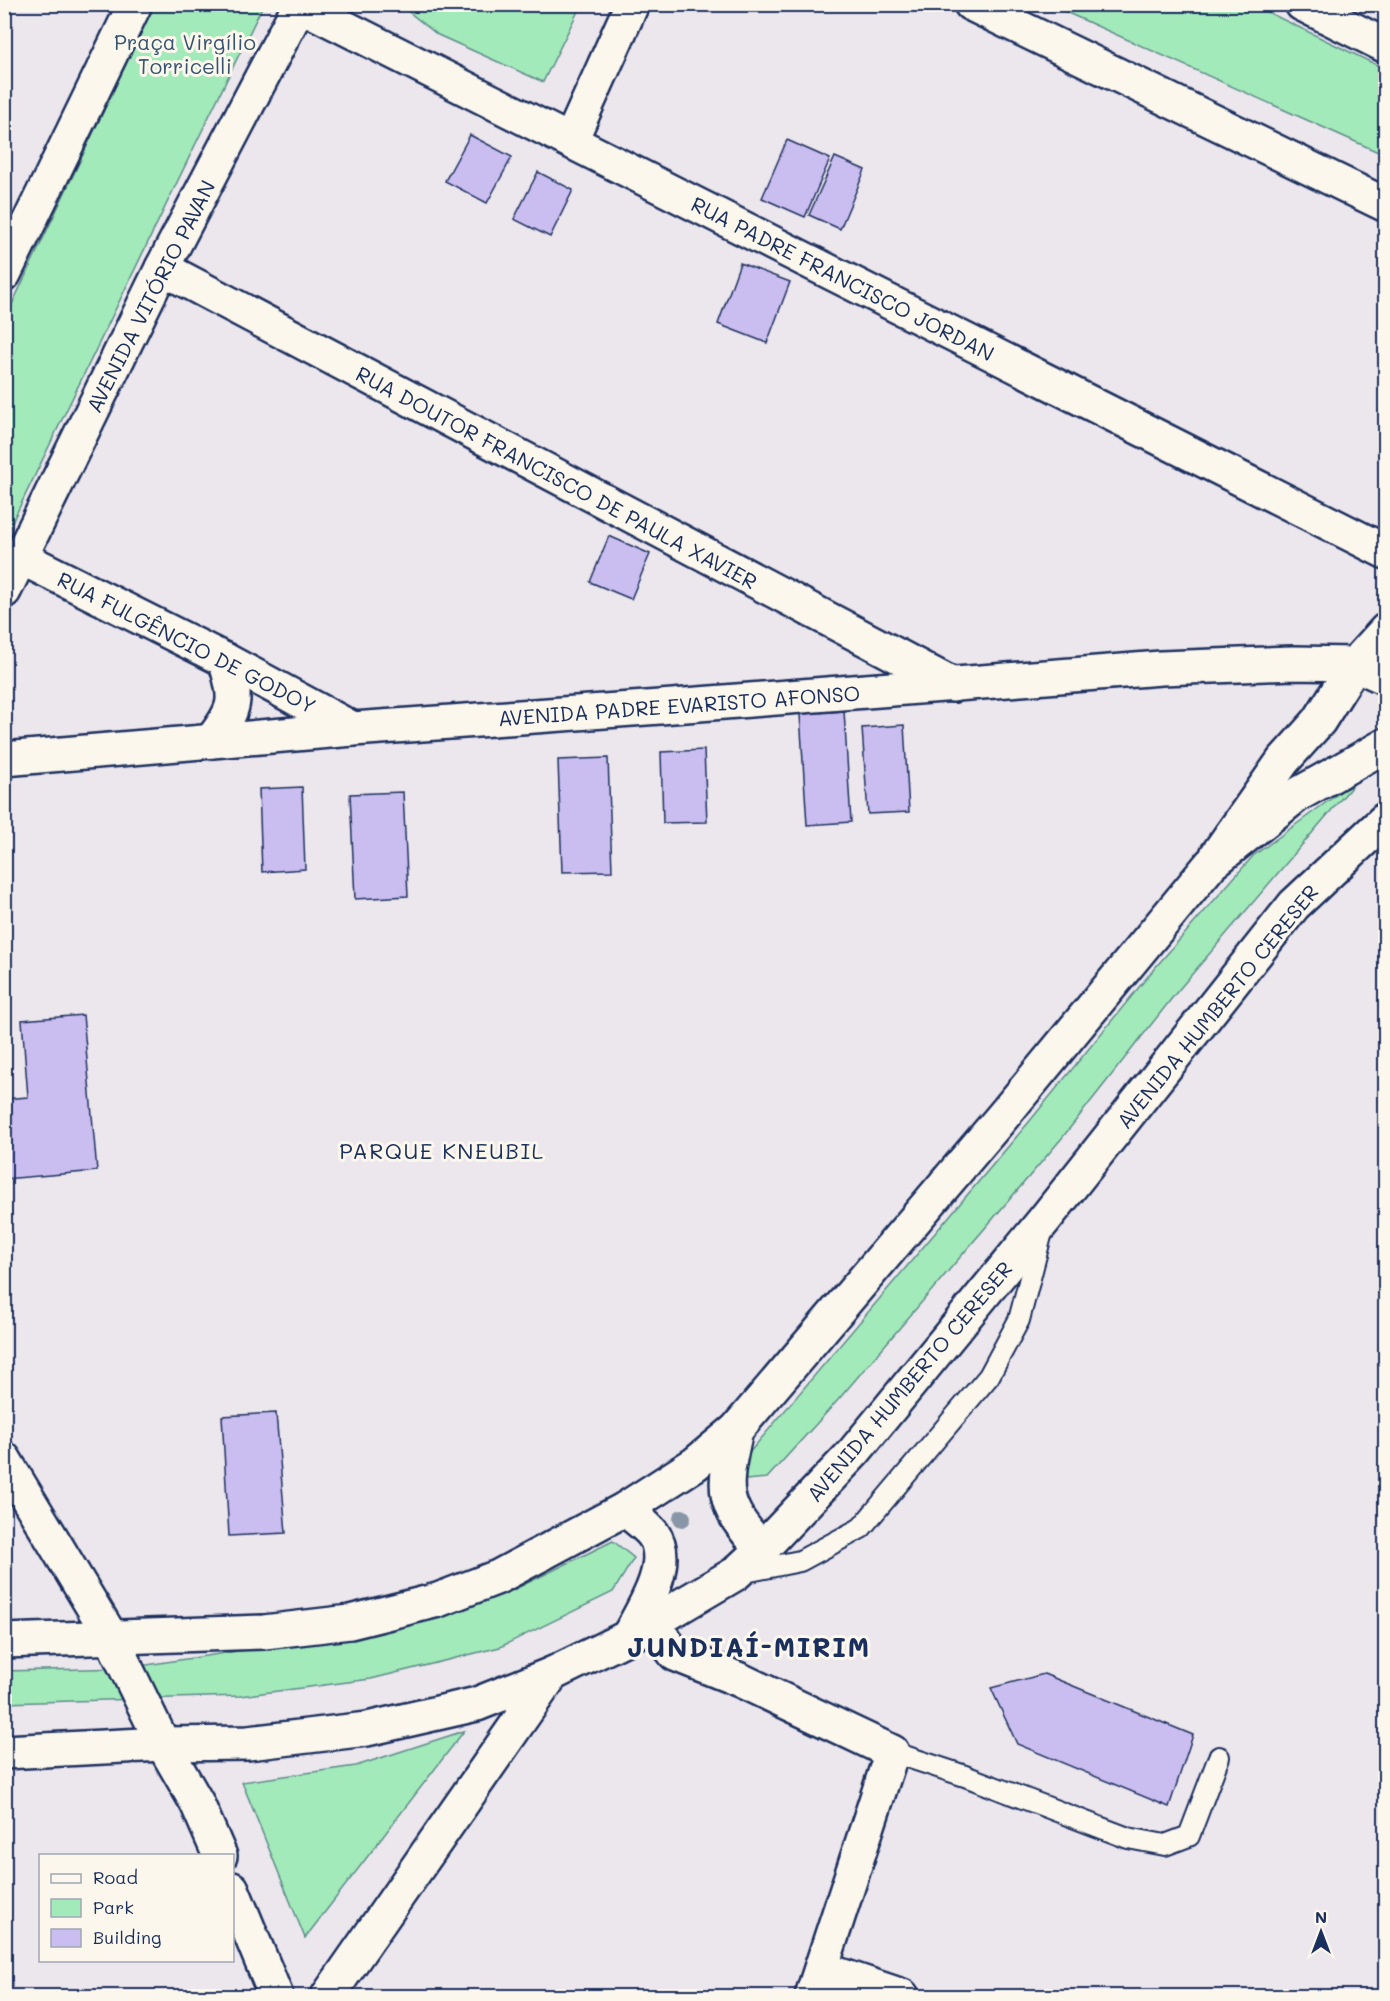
<svg xmlns="http://www.w3.org/2000/svg" width="1390" height="2001" viewBox="0 0 1390 2001" font-family="Mali,sans-serif">
	<style>
		.green { fill: #a2eab9; stroke: #5e8c8c; stroke-width: 1.5 }
		.building { fill: #cabef0; stroke: #1b2f5e; stroke-width: 1.5 }
		.lines { fill: none; stroke-linecap: round; stroke-linejoin: round }
		.service-casing { stroke: #1b2f5e; stroke-width: 24 }
		.minor-casing { stroke: #1b2f5e; stroke-width: 38 }
		.tertiary-casing { stroke: #1b2f5e; stroke-width: 38 }
		.secondary-casing { stroke: #1b2f5e; stroke-width: 38 }
		.primary-casing { stroke: #1b2f5e; stroke-width: 38 }
		.service { stroke: #fbf7ec; stroke-width: 20 }
		.minor { stroke: #fbf7ec; stroke-width: 33 }
		.tertiary { stroke: #fbf7ec; stroke-width: 33 }
		.secondary { stroke: #fbf7ec; stroke-width: 33 }
		.primary { stroke: #fbf7ec; stroke-width: 33 }
		.tree { fill: #8896a8 }
		.labels { text-anchor: middle; dominant-baseline: central; stroke-width: 6; stroke-linejoin: round; paint-order: stroke }
		.park-label { font-size: 21px; fill: #365470; stroke: #fbf7ec }
		.street-label { font-size: 21px; fill: #1b2f5e; stroke: #fbf7ec }
		.neighbourhood-label { font-size: 22px; letter-spacing: 1.5px; fill: #1b2f5e; stroke: #fbf7ec }
		.district-label { font-size: 27px; font-weight: bold; letter-spacing: 1.5px; fill: #1b2f5e; stroke: #fbf7ec }
	</style>
	<rect width="100%" height="100%" fill="#ece6ed"/>
	<filter id="ink" filterUnits="userSpaceOnUse"><feTurbulence type="fractalNoise" baseFrequency=".0167" numOctaves="2"/><feDisplacementMap in="SourceGraphic" scale="12" xChannelSelector="R" yChannelSelector="G"/><feConvolveMatrix kernelMatrix="1 2 1 2 8 2 1 2 1" color-interpolation-filters="sRGB"/></filter>
	<g filter="url(#ink)">
		<!-- green -->
		<g class="green">
			<path d="M154 5H263L5 537V319Z"/>
			<path d="M400 5H581L543 82 438 35Z"/>
			<path d="M1050 5H1253L1385 69V155Z"/>
			<path d="M1358 779 1176 993 1062 1138 838 1400 767 1478 746 1480 743 1460 1029 1122 1153 970 1253 856Z"/>
			<path d="M613 1541 634 1558 613 1592 500 1647 371 1679 240 1696 5 1703 4 1671 127 1668 390 1628 509 1592Z"/>
			<path d="M464 1731 305 1938 242 1782 356 1766Z"/>
		</g>
		<!-- building -->
		<g class="building">
			<path d="M470 135 512 157 487 203 445 181Z"/>
			<path d="M787 140 830 159 805 217 762 198Z"/>
			<path d="M835 157 865 170 840 229 809 215Z"/>
			<path d="M538 172 573 190 550 237 514 219Z"/>
			<path d="M740 263 790 282 767 343 718 324Z"/>
			<path d="M609 536 650 554 631 599 590 582Z"/>
			<path d="M844 711 851 822 807 825 800 714Z"/>
			<path d="M904 725 909 812 868 814 862 728Z"/>
			<path d="M704 750 707 822 663 823 661 752Z"/>
			<path d="M608 758 612 871 562 872 558 760Z"/>
			<path d="M302 787 305 869 262 872 259 789Z"/>
			<path d="M403 792 408 896 355 899 350 794Z"/>
			<path d="M83 1015 97 1171 4 1179V1099L28 1097 22 1020Z"/>
			<path d="M276 1413 286 1533 229 1536 222 1416Z"/>
			<path d="M1044 1674 1193 1735 1169 1807 1017 1744 991 1688Z"/>
		</g>
		<g class="lines">
			<defs>
				<g id="service">
					<path d="M740 1573 800 1561 861 1528 989 1376 1019 1320 1042 1232"/>
					<path d="M892 1752 965 1776 1128 1838 1165 1845 1189 1836 1219 1757"/>
				</g>
				<g id="minor">
					<path d="M971 4 1386 205"/>
					<path d="M1302 4 1386 46"/>
					<path d="M300 5 1386 552"/>
					<path d="M571 140 632 4"/>
					<path d="M162 268 953 685"/>
					<path d="M4 274 135 4"/>
					<path d="M20 557 225 660 353 729"/>
					<path d="M4 591 162 268 300 4"/>
					<path d="M211 741C237 708 238 700 225 660"/>
					<path d="M4 1459 111 1637"/>
					<path d="M652 1624 675 1654 740 1680 892 1752 812 1996"/>
					<path d="M822 1969 902 1996"/>
				</g>
				<g id="tertiary">
					<path d="M4 759 353 729 660 707 1161 668 1293 663 1355 664 1386 678"/>
					<path d="M1217 855 1283 761 1319 721 1355 664 1386 630"/>
				</g>
				<g id="secondary">
					<path d="M111 1637 163 1744 197 1803 220 1856"/>
					<path d="M232 1889 276 1996"/>
					<path d="M328 1996 552 1674"/>
				</g>
				<g id="primary">
					<path d="M736 1430C723 1490 719 1502 762 1549"/>
					<path d="M625 1509C634 1517 646 1525 653 1534 674 1563 642 1611 628 1637"/>
					<path d="M4 1641 264 1632 350 1622 438 1600 498 1577 625 1509 695 1464 736 1430 1003 1116 1211 864 1297 795 1386 745"/>
					<path d="M4 1752 163 1744 248 1743 367 1729 477 1704 552 1674 628 1637 735 1574 762 1549 854 1452 1045 1219 1294 905 1386 819"/>
				</g>
			</defs>
			<!-- service casing -->
			<use href="#service" class="service-casing"/>
			<!-- minor casing -->
			<use href="#minor" class="minor-casing"/>
			<!-- tertiary casing -->
			<use href="#tertiary" class="tertiary-casing"/>
			<!-- secondary casing -->
			<use href="#secondary" class="secondary-casing"/>
			<!-- primary casing -->
			<use href="#primary" class="primary-casing"/>
			<!-- service -->
			<use href="#service" class="service"/>
			<!-- minor -->
			<use href="#minor" class="minor"/>
			<!-- tertiary -->
			<use href="#tertiary" class="tertiary"/>
			<!-- secondary -->
			<use href="#secondary" class="secondary"/>
			<!-- primary -->
			<use href="#primary" class="primary"/>
		</g>
		<!-- trees -->
		<circle class="tree" cx="682" cy="1518" r="9"/>
	</g>
	<g class="labels">
		<!-- park labels -->
		<g class="park-label">
			<text x="185" y="41">Praça Virgílio<tspan x="185" dy="24">Torricelli</tspan></text>
		</g>
		<!-- street labels -->
		<g class="street-label">
			<text transform="translate(843 278) rotate(27)">RUA PADRE FRANCISCO JORDAN</text>
			<text transform="translate(150 296) rotate(-63)">AVENIDA VITÓRIO PAVAN</text>
			<text transform="translate(557 477) rotate(28)">RUA DOUTOR FRANCISCO DE PAULA XAVIER</text>
			<text transform="translate(187 642) rotate(27)">RUA FULGÊNCIO DE GODOY</text>
			<text transform="translate(679 705) rotate(-4)">AVENIDA PADRE EVARISTO AFONSO</text>
			<text transform="translate(1217 1006) rotate(-51)">AVENIDA HUMBERTO CERESER</text>
			<text transform="translate(909 1381) rotate(-50)">AVENIDA HUMBERTO CERESER</text>
		</g>
		<!-- neighbourhood labels -->
		<g class="neighbourhood-label">
			<text x="442" y="1150">PARQUE KNEUBIL</text>
		</g>
		<!-- district labels -->
		<g class="district-label">
			<text x="749" y="1646">JUNDIAÍ-MIRIM</text>
		</g>
	</g>
	<!-- margin -->
	<rect width="1390" height="2001" fill="none" stroke="#fbf7ec" stroke-width="24"/>
	<rect x="12" y="12" width="1366" height="1977" fill="none" stroke="#1b2f5e" stroke-width="2" filter="url(#ink)"/>
	<!-- legend -->
	<rect x="39" y="1854" width="195" height="108" fill="#fbf7ec" stroke="#a1a7b3" stroke-width="1.5"/>
	<rect x="51" y="1874" width="30" height="9" fill="#fbf7ec" stroke="#a1a7b3" stroke-width="1.5"/>
	<text x="93" y="1884" font-size="18" fill="#1b2f5e">Road</text>
	<rect x="51" y="1899" width="30" height="18" fill="#a2eab9" stroke="#a1a7b3" stroke-width="1.5"/>
	<text x="93" y="1914" font-size="18" fill="#1b2f5e">Park</text>
	<rect x="51" y="1929" width="30" height="18" fill="#cabef0" stroke="#a1a7b3" stroke-width="1.5"/>
	<text x="93" y="1944" font-size="18" fill="#1b2f5e">Building</text>
	<!-- north arrow -->
	<g transform="translate(1321 1932)" stroke="#fbf7ec" stroke-width="4.5" paint-order="stroke">
	<path d="M0-4.5L10 22L0 15L-10 22Z" fill="#1b2f5e"/>
	<text y="-9" font-size="16" font-weight="bold" text-anchor="middle" fill="#1b2f5e">N</text>
	</g>
</svg>
